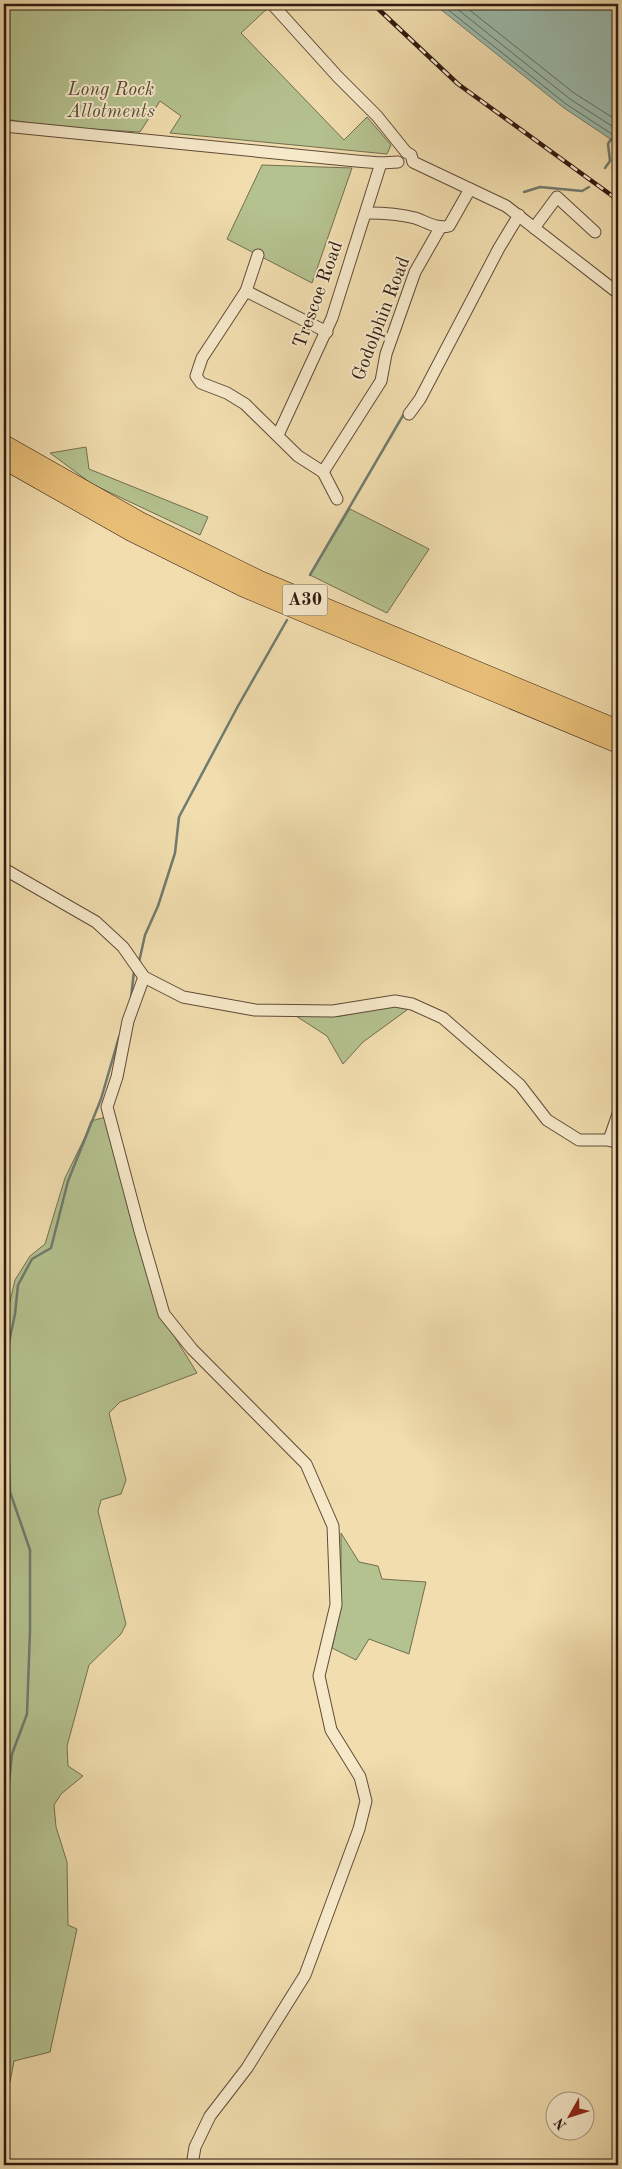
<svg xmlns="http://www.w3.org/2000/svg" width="622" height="2169" viewBox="0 0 622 2169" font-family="'Old Standard TT',serif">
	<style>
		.green { fill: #b4c28f; stroke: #726e50 }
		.water { fill: #9bbbad; stroke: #707b6f }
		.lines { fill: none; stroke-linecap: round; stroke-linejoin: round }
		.shore { stroke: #656a5f; stroke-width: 1 }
		.stream { stroke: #707b6f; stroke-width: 2.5 }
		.minor-casing { stroke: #604b38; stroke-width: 13 }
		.highway-casing { stroke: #2f1a11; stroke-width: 19 }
		.minor { stroke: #f6e9ca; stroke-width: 11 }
		.highway { stroke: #e8be77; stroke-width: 18 }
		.rail-casing { stroke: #2f1a11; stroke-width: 4.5 }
		.rail { stroke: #f6e9ca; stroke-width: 2.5; stroke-dasharray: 8; stroke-linecap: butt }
		.labels { text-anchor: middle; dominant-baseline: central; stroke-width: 4; stroke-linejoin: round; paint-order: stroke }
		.shield { fill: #f6e9ca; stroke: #6b5848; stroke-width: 1 }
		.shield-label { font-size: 18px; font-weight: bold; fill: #2f1a11 }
		.park-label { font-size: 19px; font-style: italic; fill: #574c37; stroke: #f6e9ca }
		.street-label { font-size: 19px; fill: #2f1a11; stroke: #f6e9ca }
	</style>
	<rect width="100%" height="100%" fill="#f1ddae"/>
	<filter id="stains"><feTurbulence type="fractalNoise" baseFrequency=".004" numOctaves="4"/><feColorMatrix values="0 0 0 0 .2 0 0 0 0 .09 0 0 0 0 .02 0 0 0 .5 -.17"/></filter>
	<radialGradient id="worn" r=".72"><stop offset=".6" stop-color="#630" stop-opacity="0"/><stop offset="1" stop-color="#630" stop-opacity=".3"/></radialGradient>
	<!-- green -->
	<g class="green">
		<path d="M4 4H266L269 7 241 33 344 140 367 117 391 145 387 154 170 133 181 116 160 101 140 132 58 127 4 119Z"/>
		<path d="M262 165 352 168 312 283 227 239Z"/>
		<path d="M86 447 89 469 208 517 200 535 92 484 50 453Z"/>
		<path d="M350 509 429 549 387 613 310 575Z"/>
		<path d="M392 1006 411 1007 363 1042 343 1064 327 1036 296 1016H341Z"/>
		<path d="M106 1117 168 1326 197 1373 120 1402 109 1413 126 1480 121 1494 101 1500 98 1511 126 1624 121 1634 89 1665 67 1746 68 1766 83 1776 61 1794 54 1805 56 1827 67 1862 68 1925 77 1929 50 2052 14 2061 10 2082 4 2086V1327L15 1280 30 1256 45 1244 65 1178 85 1137 91 1121Z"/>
		<path d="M341 1533 359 1562 378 1566 382 1579 426 1582 409 1654 369 1639 356 1660 332 1648 341 1608Z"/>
	</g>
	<!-- water -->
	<path class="water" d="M434 4H618V144L564 108Z"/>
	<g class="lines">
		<!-- shore -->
		<g class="shore">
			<path d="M441 4 566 104 618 138"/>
			<path d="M451 4 570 99 618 130"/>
			<path d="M462 4 574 93 618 121"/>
		</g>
		<!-- stream -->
		<g class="stream">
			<path d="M605 168 610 161 608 144 611 139"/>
			<path d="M524 192 540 187 582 191 589 187"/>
			<path d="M310 575 405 412"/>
			<path d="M139 962 145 935 158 906 175 853 179 817 238 706 287 620"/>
			<path d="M131 998 134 971"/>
			<path d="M4 1366 15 1314 18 1285 32 1259 51 1248 68 1181 101 1099 119 1037"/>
			<path d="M4 1453 9 1462 10 1492 30 1550V1630L27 1714 12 1754 4 1830"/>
		</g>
		<defs>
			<g id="minor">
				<path d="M272 4 338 77 377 116 406 152 411 155 413 162 506 206 618 293"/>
				<path d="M4 126 356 161 381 163 398 162"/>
				<path d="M367 213C383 213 400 214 415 218 427 222 436 229 449 226L470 189"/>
				<path d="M534 228 557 197 595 232"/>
				<path d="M246 291 258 255"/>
				<path d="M327 332 246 291 202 358 196 376 201 383 227 393 245 404 298 456 323 472 337 499"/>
				<path d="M409 414 420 399 499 248 519 215"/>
				<path d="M278 435 332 318 381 163"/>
				<path d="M323 472 381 381 386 354 415 272 440 228"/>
				<path d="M4 869 96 922 123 947 144 977 183 997 255 1010 333 1011 395 1001 412 1004 443 1018 520 1085 547 1120 579 1140H609L618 1143"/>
				<path d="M144 977 128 1021 117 1077 107 1107 140 1231 164 1314 192 1349 306 1464 333 1526 336 1605 319 1676 331 1730 360 1777 366 1801 359 1829 305 1975 247 2068 210 2116 195 2147 192 2165"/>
				<path d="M609 1140 618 1114"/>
			</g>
			<g id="highway">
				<path d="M4 444 140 521 260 580 618 729"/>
				<path d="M4 460 131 532 244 588 618 744"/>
			</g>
		</defs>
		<!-- minor casing -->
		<use href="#minor" class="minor-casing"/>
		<!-- highway casing -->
		<use href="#highway" class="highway-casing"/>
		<!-- minor -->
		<use href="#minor" class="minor"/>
		<!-- highway -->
		<use href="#highway" class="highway"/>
		<defs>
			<path id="rail" d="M373 4 458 84 618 200"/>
		</defs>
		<!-- rail casing -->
		<use href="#rail" class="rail-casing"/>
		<!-- rail -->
		<use href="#rail" class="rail"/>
	</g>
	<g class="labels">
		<!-- shield labels -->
		<rect class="shield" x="282.5" y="584.5" width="45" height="31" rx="4"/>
		<g class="shield-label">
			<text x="305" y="600">A30</text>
		</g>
		<!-- park labels -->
		<g class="park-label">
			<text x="111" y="90">Long Rock<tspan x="111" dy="22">Allotments</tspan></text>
		</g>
		<!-- street labels -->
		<g class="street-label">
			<text transform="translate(319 295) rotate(-70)">Trescoe Road</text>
			<text transform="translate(382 319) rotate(-69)">Godolphin Road</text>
		</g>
	</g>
	<!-- margin -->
	<rect width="622" height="2169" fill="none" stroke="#f1ddae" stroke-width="20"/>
	<rect x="5" y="5" width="612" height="2159" fill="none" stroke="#2f1a11" stroke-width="2.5"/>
	<rect x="10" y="10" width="602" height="2149" fill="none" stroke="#2f1a11"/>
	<!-- north arrow -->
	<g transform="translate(570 2116) rotate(231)"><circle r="24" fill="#f6e9ca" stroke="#a69680"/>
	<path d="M0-4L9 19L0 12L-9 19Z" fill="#8f2418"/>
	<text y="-8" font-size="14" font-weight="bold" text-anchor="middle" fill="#2f1a11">N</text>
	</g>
	<rect width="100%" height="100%" filter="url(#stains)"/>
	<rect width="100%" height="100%" fill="url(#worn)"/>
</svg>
